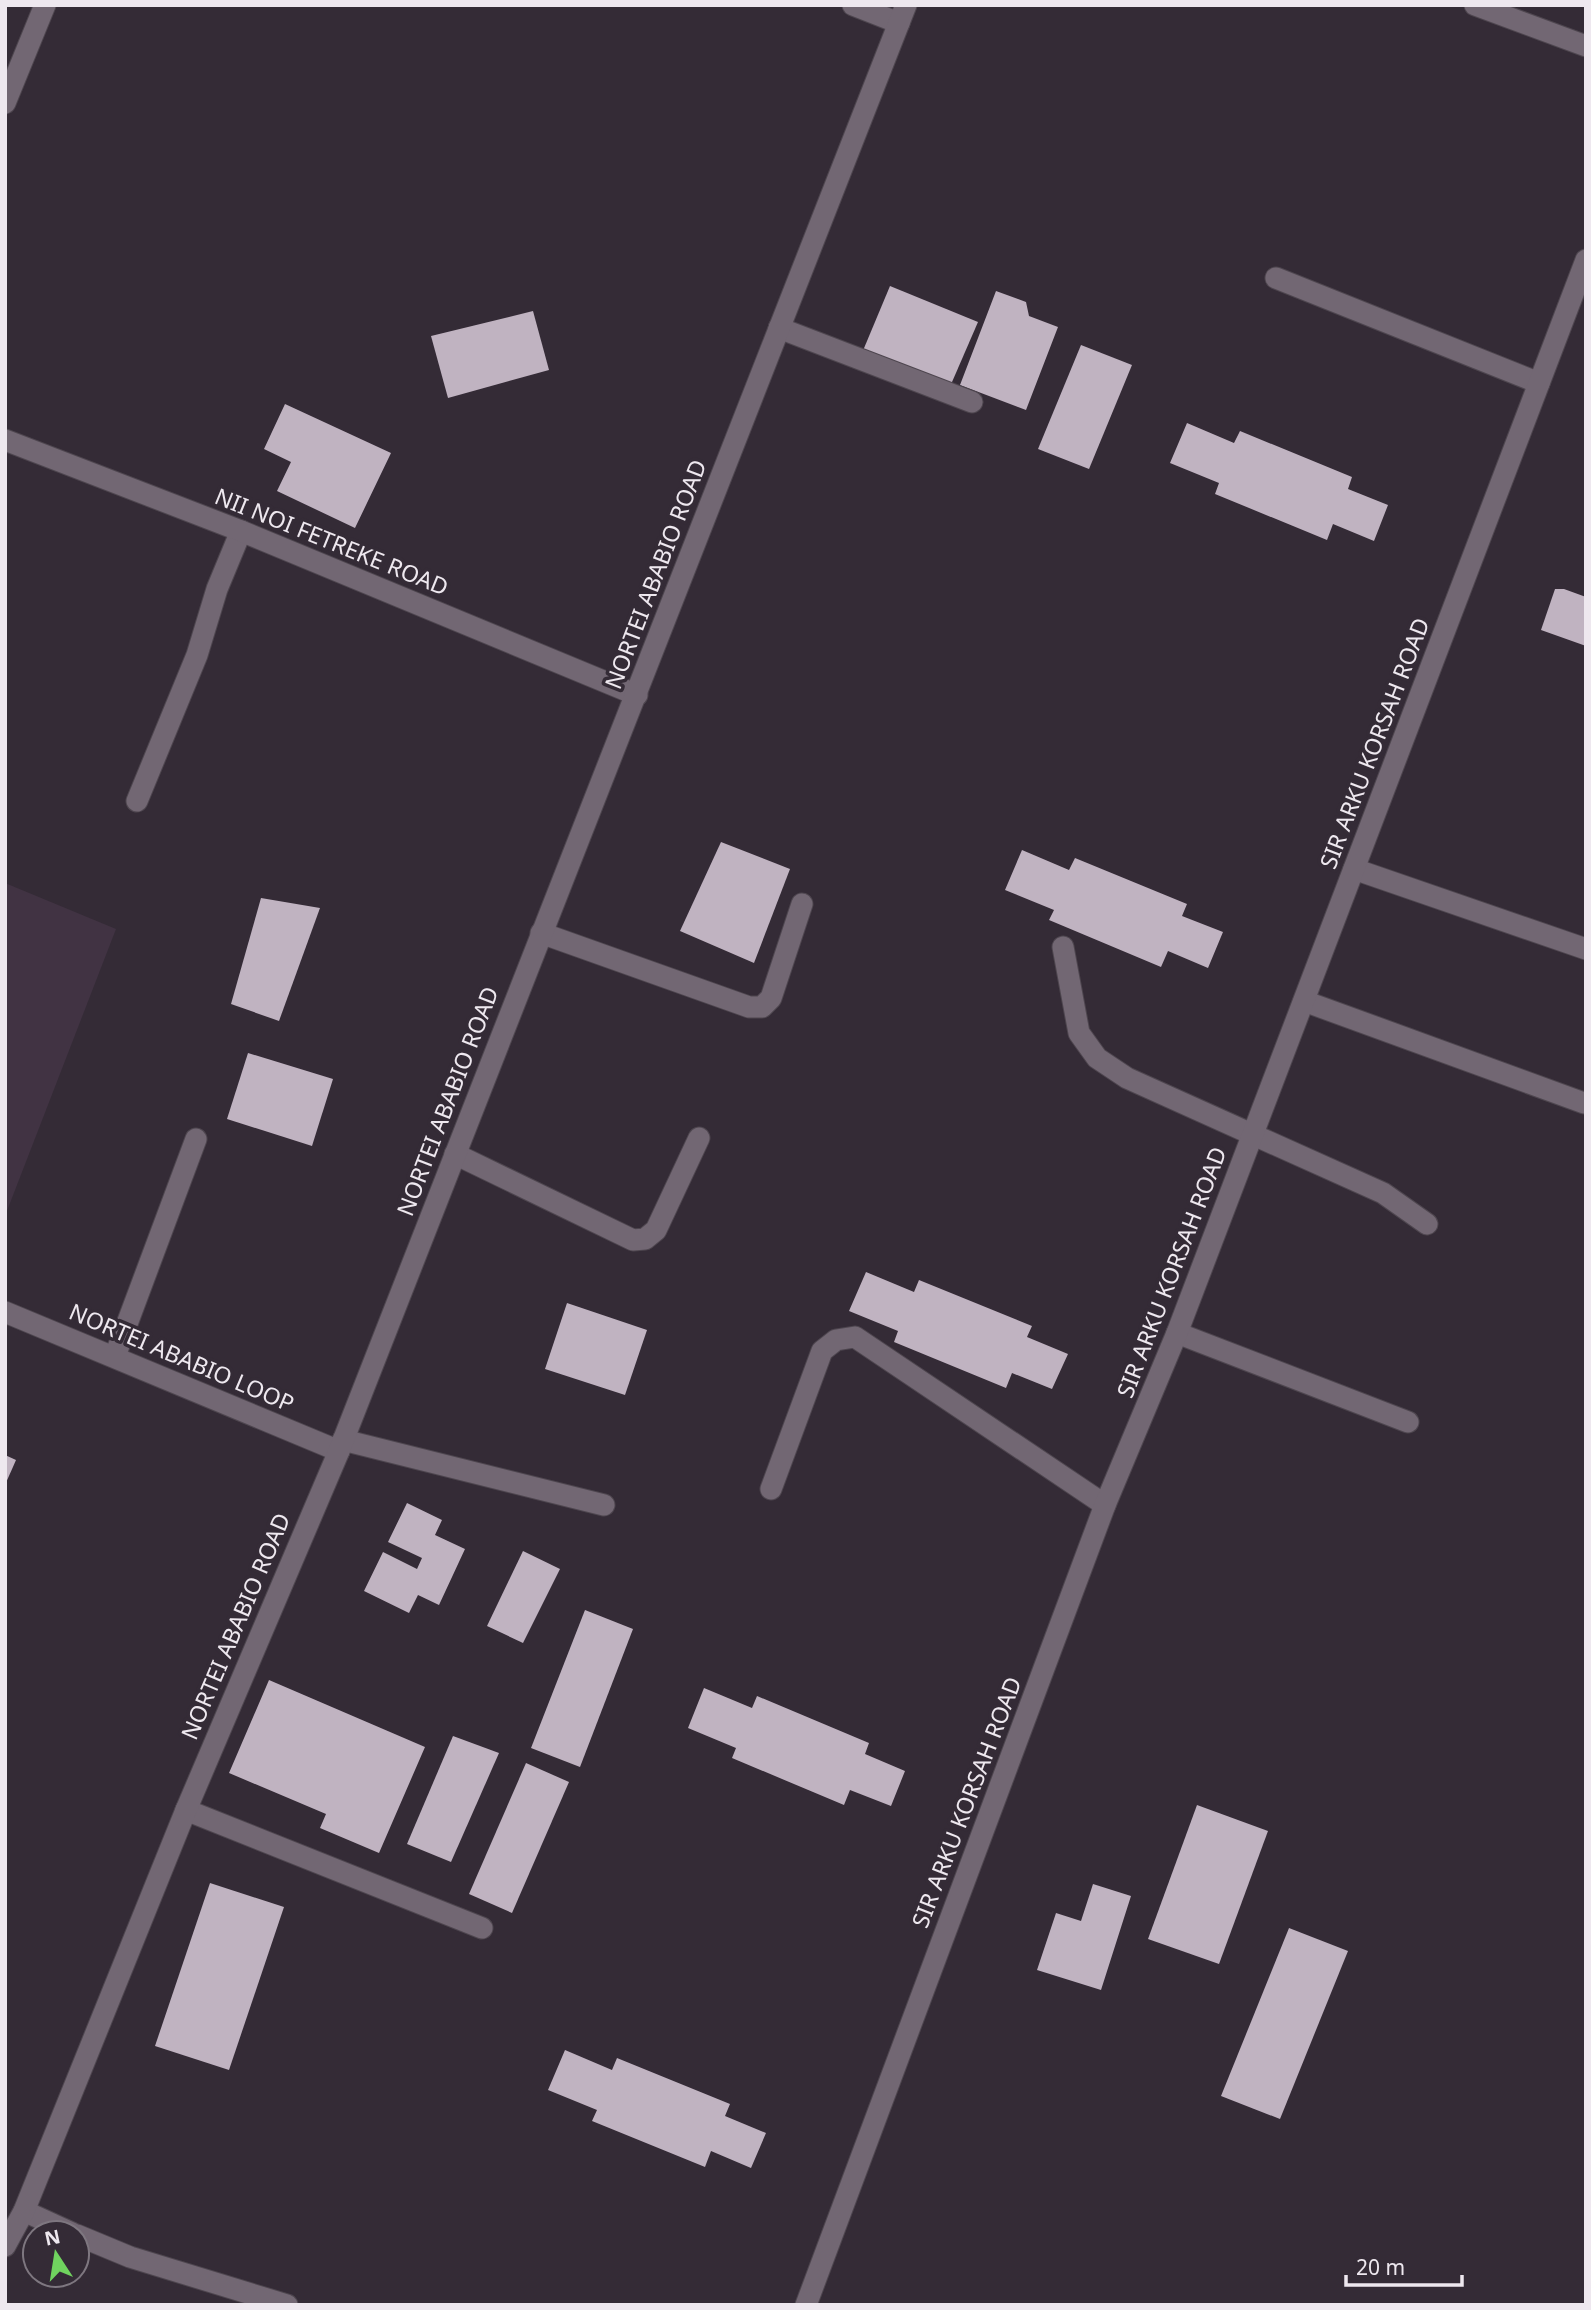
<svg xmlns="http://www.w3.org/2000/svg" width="1591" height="2310" viewBox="0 0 1591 2310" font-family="'Noto Sans',sans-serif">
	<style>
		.built { fill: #413343 }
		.building { fill: #c0b3c1 }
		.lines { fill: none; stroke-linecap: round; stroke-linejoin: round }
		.service-casing { stroke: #4e464f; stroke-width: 23 }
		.minor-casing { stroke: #4e464f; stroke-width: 23 }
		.service { stroke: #726773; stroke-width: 21 }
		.minor { stroke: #726773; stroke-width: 21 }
		.labels { text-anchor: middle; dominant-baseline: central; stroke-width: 7; stroke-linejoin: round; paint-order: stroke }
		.street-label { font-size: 23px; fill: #eee8ef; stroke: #342b36 }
	</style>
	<rect width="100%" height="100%" fill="#342b36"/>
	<!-- built -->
	<path class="built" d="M5 883 116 929 5 1216Z"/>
	<!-- building -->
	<g class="building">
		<path d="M890 286 978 322 949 389 862 353Z"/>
		<path d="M996 291 1026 302 1029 316 1058 327 1026 410 960 385Z"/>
		<path d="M533 311 549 370 448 398 431 336Z"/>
		<path d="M1081 345 1132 365 1089 469 1038 449Z"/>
		<path d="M285 404 391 453 355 528 277 491 291 462 264 449Z"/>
		<path d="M1187 423 1234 443 1240 431 1352 477 1348 489 1388 505 1374 541 1333 524 1327 540 1215 494 1219 483 1170 463Z"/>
		<path d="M1555 589H1564L1586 597V646L1541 630Z"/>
		<path d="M721 842 790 869 754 963 680 931Z"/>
		<path d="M1022 850 1069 870 1075 858 1187 904 1182 916 1223 932 1208 968 1168 951 1161 967 1049 920 1054 910 1005 890Z"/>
		<path d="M261 898 320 908 279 1021 231 1004Z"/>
		<path d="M248 1053 333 1079 312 1146 227 1119Z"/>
		<path d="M866 1272 914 1292 919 1280 1032 1326 1027 1337 1068 1354 1052 1389 1012 1373 1006 1388 894 1342 898 1331 849 1311Z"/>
		<path d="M567 1303 647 1330 625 1395 545 1369Z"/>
		<path d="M5 1455 16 1460 5 1485Z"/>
		<path d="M407 1503 442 1520 435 1535 465 1549 439 1605 418 1595 409 1613 364 1591 383 1552 417 1569 422 1558 388 1542Z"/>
		<path d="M523 1551 560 1569 523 1643 487 1626Z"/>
		<path d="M585 1610 633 1629 580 1767 531 1748Z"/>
		<path d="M269 1680 425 1747 379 1853 320 1828 326 1814 229 1773Z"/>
		<path d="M704 1688 752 1708 757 1696 869 1743 865 1754 905 1771 891 1806 850 1790 844 1805 732 1758 736 1748 688 1728Z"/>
		<path d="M453 1736 499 1753 451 1862 407 1844Z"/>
		<path d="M526 1763 569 1782 512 1913 469 1894Z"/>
		<path d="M1197 1805 1268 1831 1219 1964 1148 1939Z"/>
		<path d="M210 1883 284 1907 229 2070 155 2046Z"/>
		<path d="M1093 1884 1131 1896 1101 1990 1037 1970 1056 1913 1081 1921Z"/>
		<path d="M1289 1928 1348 1951 1280 2119 1221 2096Z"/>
		<path d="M565 2050 612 2070 617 2058 730 2104 725 2116 766 2133 751 2168 711 2151 705 2167 592 2121 597 2110 548 2090Z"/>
	</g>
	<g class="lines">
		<defs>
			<g id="service">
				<path d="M853 5 899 23"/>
				<path d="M1475 5 1586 46"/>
				<path d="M1276 278 1539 383"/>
				<path d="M779 328 972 402"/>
				<path d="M137 801 197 655 217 589 241 531"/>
				<path d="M1354 869 1586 949"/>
				<path d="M541 933 749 1007H762L771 998 802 904"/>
				<path d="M1063 947 1079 1033 1097 1058 1127 1078 1383 1193 1427 1224"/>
				<path d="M1304 1001 1584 1103"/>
				<path d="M455 1154 633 1240 645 1239 656 1230 699 1138"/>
				<path d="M1177 1333 1408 1422"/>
				<path d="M115 1356 196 1139"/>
				<path d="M343 1440 604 1505"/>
				<path d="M771 1489 822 1351 836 1340 855 1337 1105 1505"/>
				<path d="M186 1810 482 1928"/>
			</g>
			<g id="minor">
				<path d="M5 103 45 5"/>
				<path d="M5 440 241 531 637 695"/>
				<path d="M5 1312 339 1451"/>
				<path d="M24 2211 72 2233"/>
				<path d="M77 2235 130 2257 287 2305"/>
				<path d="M5 2246 24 2211 186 1810 339 1451 906 5"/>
				<path d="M806 2305 1105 1505 1177 1333 1586 260"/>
			</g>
		</defs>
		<!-- service casing -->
		<use href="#service" class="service-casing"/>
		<!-- minor casing -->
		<use href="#minor" class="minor-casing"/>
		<!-- service -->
		<use href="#service" class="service"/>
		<!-- minor -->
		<use href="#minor" class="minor"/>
	</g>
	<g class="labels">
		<!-- street labels -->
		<g class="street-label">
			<text transform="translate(332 541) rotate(22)">NII NOI FETREKE ROAD</text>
			<text transform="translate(655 574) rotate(-69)">NORTEI ABABIO ROAD</text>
			<text transform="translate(1374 743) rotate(-69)">SIR ARKU KORSAH ROAD</text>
			<text transform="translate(447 1101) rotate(-69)">NORTEI ABABIO ROAD</text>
			<text transform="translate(1171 1272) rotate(-69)">SIR ARKU KORSAH ROAD</text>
			<text transform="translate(182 1357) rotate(23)">NORTEI ABABIO LOOP</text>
			<text transform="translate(235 1626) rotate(-67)">NORTEI ABABIO ROAD</text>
			<text transform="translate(966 1802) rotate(-69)">SIR ARKU KORSAH ROAD</text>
		</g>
	</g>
	<!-- border -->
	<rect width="1591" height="2310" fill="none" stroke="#eee8ef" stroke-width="14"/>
	<!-- north arrow -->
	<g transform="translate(56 2254) rotate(348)"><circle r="33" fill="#342b36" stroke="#7e7780" stroke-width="2"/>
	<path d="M0-5L12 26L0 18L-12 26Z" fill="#70d35f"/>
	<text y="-10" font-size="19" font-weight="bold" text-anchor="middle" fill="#eee8ef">N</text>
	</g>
	<!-- scale -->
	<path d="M1346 2275v10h116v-10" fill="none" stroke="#eee8ef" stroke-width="3.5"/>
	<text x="1356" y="2275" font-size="21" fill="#eee8ef" stroke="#342b36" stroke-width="5" paint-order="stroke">20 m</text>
</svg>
